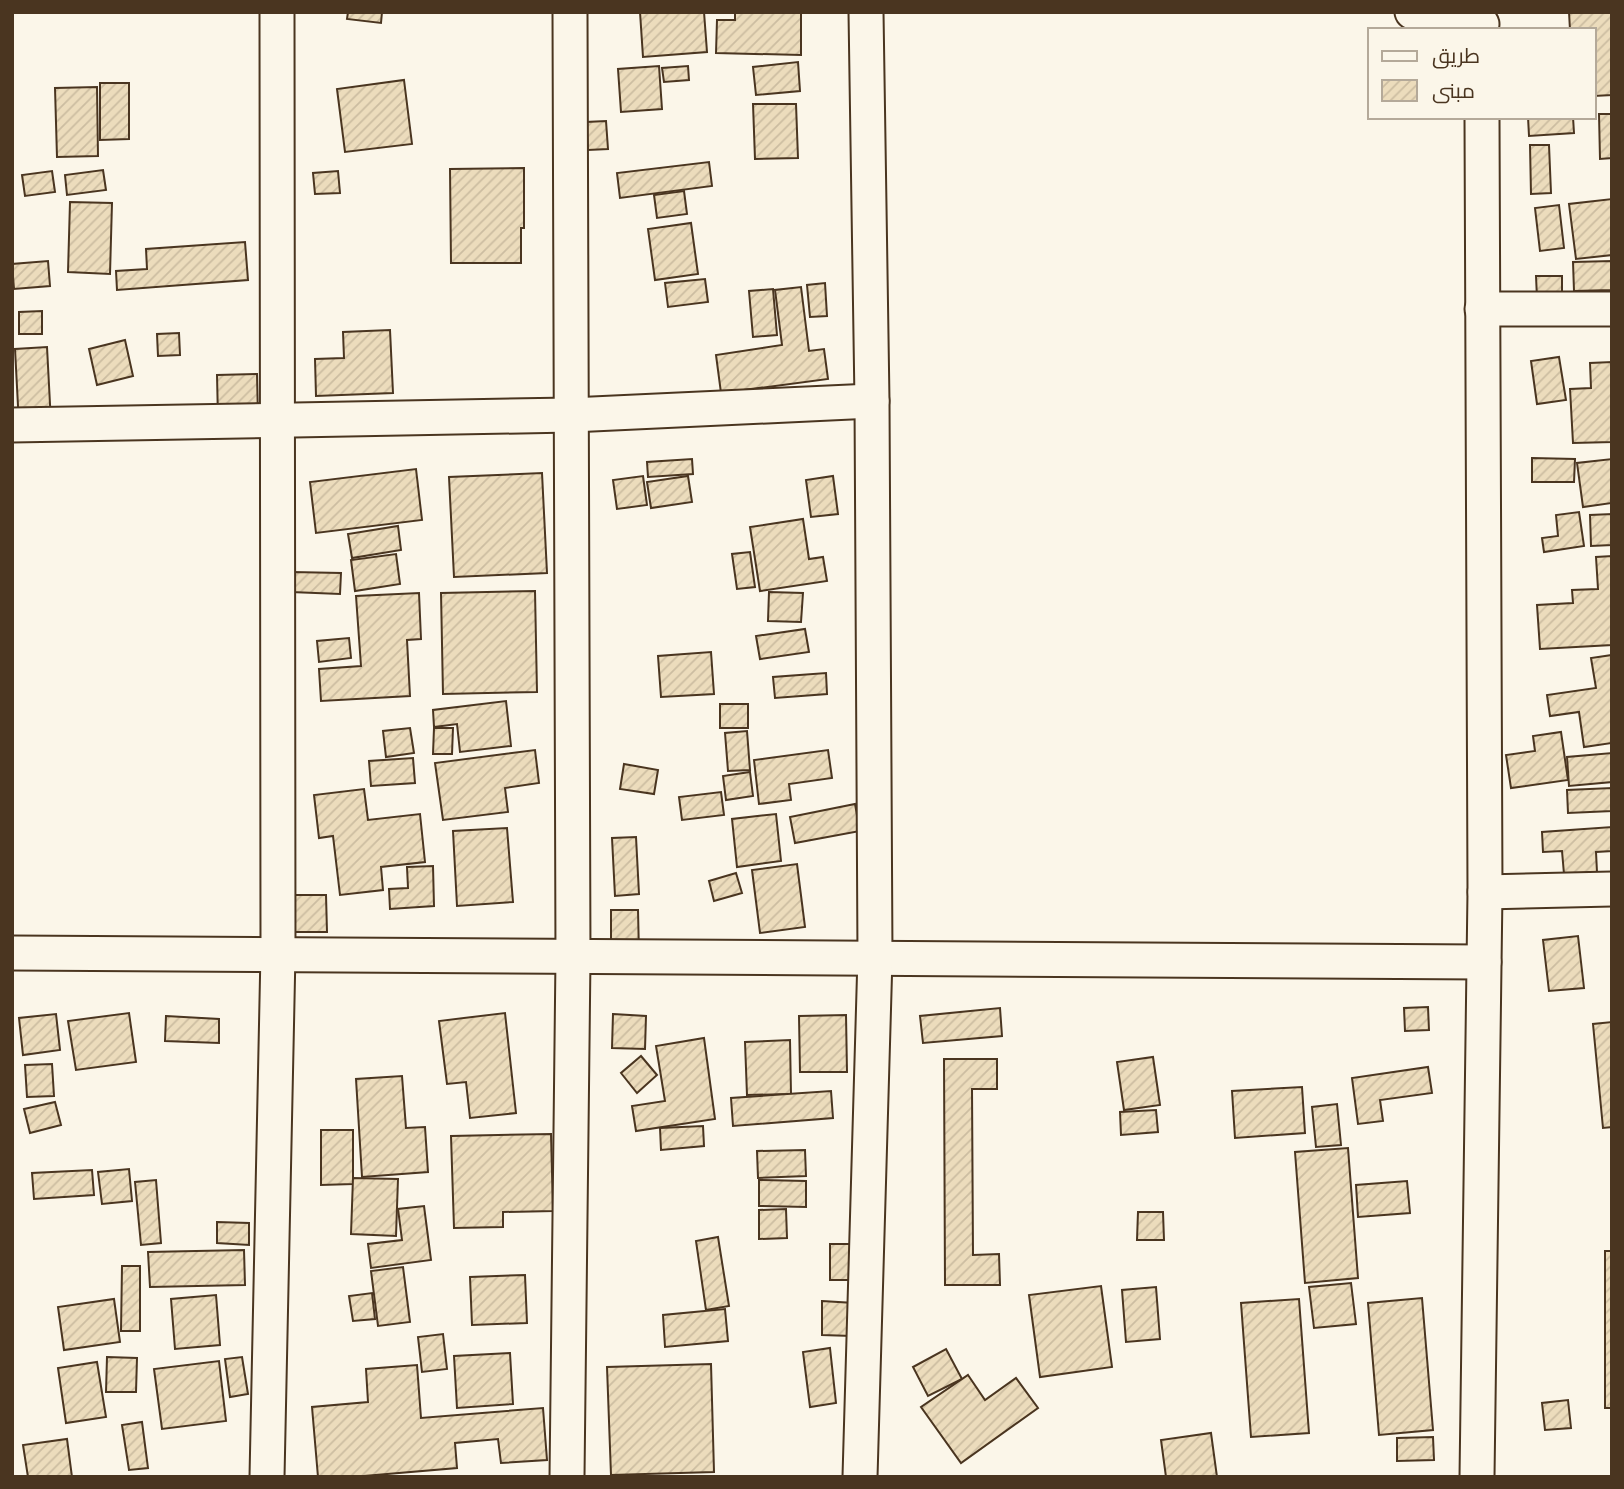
<svg xmlns="http://www.w3.org/2000/svg" width="1624" height="1489" viewBox="0 0 1624 1489" font-family="Inter,Cairo,sans-serif">
	<style>
		.building { fill: url(#building-hatch); stroke: #4a3520; stroke-width: 2 }
		.lines { fill: none; stroke-linecap: round; stroke-linejoin: round }
		.minor-casing { stroke: #4a3520; stroke-width: 37 }
		.minor { stroke: #fbf6e9; stroke-width: 33 }
	</style>
	<defs>
		<pattern id="building-hatch" width="6" height="6" patternUnits="userSpaceOnUse" patternTransform="scale(1.75)"><rect width="6" height="6" fill="#ecdcbc"/><path d="M-1 1l2-2M0 6l6-6M5 7l2-2" fill="none" stroke="#ccbda1"/></pattern>
	</defs>
	<rect width="100%" height="100%" fill="#fbf6e9"/>
	<!-- building -->
	<g class="building">
		<path d="M348 12H382L381 23 347 19Z"/>
		<path d="M640 12H704L707 52 643 57Z"/>
		<path d="M735 12H801V55L716 53 717 20H735Z"/>
		<path d="M1569 12H1612V95L1594 96V30H1570Z"/>
		<path d="M798 62 800 91 756 95 753 67Z"/>
		<path d="M659 66 662 109 621 112 618 69Z"/>
		<path d="M688 66 689 80 664 82 662 68Z"/>
		<path d="M404 80 412 144 345 152 337 89Z"/>
		<path d="M100 83H129V139L100 140Z"/>
		<path d="M97 87 98 156 57 157 55 88Z"/>
		<path d="M753 104H796L798 158 755 159Z"/>
		<path d="M1599 114H1612V158L1600 159Z"/>
		<path d="M1528 117H1573L1574 133 1529 136Z"/>
		<path d="M606 121 608 149 588 150 586 122Z"/>
		<path d="M1530 145H1549L1551 193 1531 194Z"/>
		<path d="M709 162 712 186 620 198 617 173Z"/>
		<path d="M524 168V228H521V263H451L450 169Z"/>
		<path d="M103 170 106 190 67 195 65 175Z"/>
		<path d="M52 171 55 192 25 196 22 175Z"/>
		<path d="M338 171 340 193 315 194 313 173Z"/>
		<path d="M684 191 687 214 657 218 654 195Z"/>
		<path d="M1612 199V255L1576 259 1569 204Z"/>
		<path d="M70 202 112 203 110 274 68 272Z"/>
		<path d="M1559 205 1564 248 1540 251 1535 208Z"/>
		<path d="M691 223 698 274 655 280 648 229Z"/>
		<path d="M245 242 248 280 117 290 116 271 147 269 146 249Z"/>
		<path d="M48 261 50 286 14 289 12 264Z"/>
		<path d="M1612 261V290L1574 291 1573 262Z"/>
		<path d="M1536 276H1562V298H1537Z"/>
		<path d="M705 279 708 302 668 307 665 283Z"/>
		<path d="M825 283 827 316 810 317 807 285Z"/>
		<path d="M801 287 809 351 824 349 828 379 721 393 716 355 782 345 775 290Z"/>
		<path d="M773 289 777 335 753 337 749 291Z"/>
		<path d="M42 311V334H19V312Z"/>
		<path d="M390 330 393 393 316 396 315 359 344 358 343 332Z"/>
		<path d="M179 333 180 355 158 356 157 334Z"/>
		<path d="M125 340 133 376 97 385 89 349Z"/>
		<path d="M47 347 51 423 19 425 15 349Z"/>
		<path d="M1559 357 1566 400 1537 404 1531 361Z"/>
		<path d="M1612 362V442L1573 443 1570 389 1591 388 1590 363Z"/>
		<path d="M257 374 258 418 218 419 217 375Z"/>
		<path d="M1532 458 1575 459 1574 482H1532Z"/>
		<path d="M692 459 693 474 648 477 647 462Z"/>
		<path d="M1612 459V503L1583 507 1577 463Z"/>
		<path d="M416 469 422 520 316 533 310 482Z"/>
		<path d="M542 473 547 573 454 577 449 477Z"/>
		<path d="M643 476 647 505 617 509 613 480Z"/>
		<path d="M688 476 692 502 651 508 647 482Z"/>
		<path d="M833 476 838 514 811 517 806 480Z"/>
		<path d="M1579 512 1584 546 1544 552 1542 538 1558 536 1556 515Z"/>
		<path d="M1612 514V545L1591 546 1590 515Z"/>
		<path d="M803 519 809 559 823 557 827 581 760 591 750 527Z"/>
		<path d="M398 526 401 550 352 558 348 534Z"/>
		<path d="M750 552 755 587 737 589 732 554Z"/>
		<path d="M396 554 400 584 355 591 351 560Z"/>
		<path d="M1612 556V645L1540 649 1537 605 1573 603 1572 590 1598 589 1596 557Z"/>
		<path d="M292 572 341 573 340 594 291 592Z"/>
		<path d="M535 591 537 692 443 694 441 593Z"/>
		<path d="M769 592 803 593 801 622 768 621Z"/>
		<path d="M419 593 421 639 407 640 410 696 321 701 319 669 361 666 356 596Z"/>
		<path d="M805 629 809 652 760 659 756 636Z"/>
		<path d="M349 638 351 658 319 662 317 641Z"/>
		<path d="M711 652 714 694 661 697 658 656Z"/>
		<path d="M1612 655V743L1584 747 1579 712 1550 716 1547 695 1596 688 1591 658Z"/>
		<path d="M826 673 827 694 775 698 773 677Z"/>
		<path d="M506 701 511 746 460 752 457 724 434 727 433 710Z"/>
		<rect x="720" y="704" width="28" height="24"/>
		<path d="M410 728 414 753 386 757 383 731Z"/>
		<path d="M434 728H453L452 754H433Z"/>
		<path d="M747 731 750 770 728 771 725 733Z"/>
		<path d="M1561 732 1568 780 1511 788 1506 755 1535 751 1533 736Z"/>
		<path d="M535 750 539 783 505 788 508 812 443 820 435 763Z"/>
		<path d="M828 750 832 778 789 784 791 800 759 804 754 760Z"/>
		<path d="M1612 753V782L1569 786 1567 757Z"/>
		<path d="M413 758 415 783 371 786 369 761Z"/>
		<path d="M624 764 658 770 654 794 620 789Z"/>
		<path d="M750 772 753 796 726 800 723 776Z"/>
		<path d="M1612 788V811L1568 813 1567 790Z"/>
		<path d="M364 789 368 820 420 814 425 862 381 867 383 890 340 895 333 836 319 838 314 795Z"/>
		<path d="M721 792 724 815 682 820 679 797Z"/>
		<path d="M855 804 860 831 795 843 790 817Z"/>
		<path d="M776 814 781 861 737 867 732 819Z"/>
		<path d="M1612 827V851L1596 852 1597 872 1564 874 1562 851 1543 852 1542 832Z"/>
		<path d="M507 828 513 902 457 906 453 831Z"/>
		<path d="M636 837 639 894 615 896 612 838Z"/>
		<path d="M797 864 805 927 760 933 752 870Z"/>
		<path d="M433 866 434 906 390 909 389 889 408 888 407 867Z"/>
		<path d="M736 873 742 893 714 901 709 881Z"/>
		<path d="M293 895H326L327 932H294Z"/>
		<path d="M611 910H638L639 954 611 955Z"/>
		<path d="M1578 936 1584 988 1549 991 1543 940Z"/>
		<path d="M1428 1007 1429 1030 1405 1031 1404 1008Z"/>
		<path d="M1000 1008 1002 1036 923 1043 920 1016Z"/>
		<path d="M129 1013 136 1062 76 1070 68 1021Z"/>
		<path d="M505 1013 516 1113 470 1118 466 1082 447 1084 439 1021Z"/>
		<path d="M56 1014 60 1050 23 1055 19 1018Z"/>
		<path d="M613 1014 646 1016 645 1049 612 1048Z"/>
		<path d="M846 1015 847 1072H800L799 1016Z"/>
		<path d="M166 1016 219 1019V1043L165 1041Z"/>
		<path d="M1612 1022V1127L1603 1128 1593 1024Z"/>
		<path d="M704 1038 715 1119 636 1131 632 1106 665 1101 656 1046Z"/>
		<path d="M790 1040 791 1094 747 1095 745 1042Z"/>
		<path d="M641 1056 657 1075 637 1093 621 1073Z"/>
		<path d="M1153 1057 1160 1105 1124 1110 1117 1062Z"/>
		<path d="M944 1059H997V1089H972L973 1255 999 1254 1000 1285H945Z"/>
		<path d="M52 1064 54 1096 27 1097 25 1065Z"/>
		<path d="M1428 1067 1432 1093 1380 1100 1383 1121 1358 1124 1352 1078Z"/>
		<path d="M402 1076 406 1128 425 1127 428 1172 362 1177 356 1079Z"/>
		<path d="M1302 1087 1305 1133 1235 1138 1232 1091Z"/>
		<path d="M831 1091 833 1118 733 1126 731 1098Z"/>
		<path d="M55 1102 61 1125 30 1133 24 1109Z"/>
		<path d="M1337 1104 1341 1145 1316 1147 1312 1107Z"/>
		<path d="M1156 1110 1158 1132 1121 1135 1120 1112Z"/>
		<path d="M703 1126 704 1146 661 1150 660 1128Z"/>
		<path d="M321 1130H353V1184L321 1185Z"/>
		<path d="M551 1134 553 1211 503 1212V1227L454 1228 451 1136Z"/>
		<path d="M1348 1148 1358 1278 1305 1283 1295 1152Z"/>
		<path d="M805 1150 806 1176 758 1178 757 1151Z"/>
		<path d="M129 1169 132 1201 102 1204 98 1172Z"/>
		<path d="M92 1170 94 1195 34 1199 32 1173Z"/>
		<path d="M353 1178 398 1179 396 1236 351 1234Z"/>
		<path d="M156 1180 161 1243 141 1245 135 1182Z"/>
		<path d="M759 1180 806 1181V1207L759 1206Z"/>
		<path d="M1407 1181 1410 1213 1358 1217 1356 1185Z"/>
		<path d="M424 1206 431 1260 371 1268 368 1244 402 1240 398 1209Z"/>
		<path d="M786 1209 787 1238 759 1239V1210Z"/>
		<path d="M1138 1212H1163L1164 1240H1137Z"/>
		<path d="M217 1222 249 1223V1245L217 1243Z"/>
		<path d="M718 1237 729 1306 706 1310 696 1241Z"/>
		<rect x="830" y="1244" width="24" height="36"/>
		<path d="M244 1250 245 1285 150 1287 148 1252Z"/>
		<rect x="1605" y="1251" width="7" height="157"/>
		<path d="M122 1266H140V1331H121Z"/>
		<path d="M403 1267 410 1322 378 1326 371 1271Z"/>
		<path d="M525 1275 527 1323 472 1325 470 1277Z"/>
		<path d="M1351 1283 1356 1324 1314 1328 1309 1287Z"/>
		<path d="M1101 1286 1112 1367 1040 1377 1029 1295Z"/>
		<path d="M1156 1287 1160 1339 1126 1342 1122 1290Z"/>
		<path d="M372 1293 375 1319 353 1321 349 1296Z"/>
		<path d="M216 1295 220 1345 175 1349 171 1299Z"/>
		<path d="M1422 1298 1433 1430 1379 1435 1368 1303Z"/>
		<path d="M114 1299 120 1342 64 1350 58 1307Z"/>
		<path d="M1299 1299 1309 1433 1251 1437 1241 1303Z"/>
		<path d="M822 1301 854 1303 852 1336 822 1335Z"/>
		<path d="M725 1309 728 1341 665 1347 663 1315Z"/>
		<path d="M443 1334 447 1369 422 1372 418 1337Z"/>
		<path d="M830 1348 836 1403 810 1407 803 1352Z"/>
		<path d="M946 1349 962 1379 928 1396 913 1367Z"/>
		<path d="M510 1353 513 1404 457 1408 454 1356Z"/>
		<path d="M107 1357 137 1358 136 1392H106Z"/>
		<path d="M242 1357 248 1394 230 1397 225 1359Z"/>
		<path d="M219 1361 226 1421 162 1429 154 1369Z"/>
		<path d="M97 1362 106 1417 66 1423 58 1368Z"/>
		<path d="M711 1364 714 1472 611 1475 607 1367Z"/>
		<path d="M417 1365 421 1418 543 1408 547 1460 501 1463 498 1439 455 1443 457 1468 352 1477H318L312 1407 368 1402 366 1369Z"/>
		<path d="M968 1375 985 1400 1016 1378 1038 1408 961 1463 921 1407Z"/>
		<path d="M1568 1400 1571 1428 1545 1430 1542 1403Z"/>
		<path d="M142 1422 148 1468 129 1470 122 1425Z"/>
		<path d="M1211 1433 1217 1477H1166L1161 1440Z"/>
		<path d="M1433 1437 1434 1460 1397 1461V1438Z"/>
		<path d="M67 1439 72 1477H28L23 1445Z"/>
	</g>
	<g class="lines">
		<defs>
			<g id="minor">
				<path d="M1412 12 1482 24"/>
				<path d="M1482 309H1612"/>
				<path d="M12 425 571 415 872 401"/>
				<path d="M1485 892 1612 889"/>
				<path d="M12 953 1484 962"/>
				<path d="M267 1477 278 953 277 12"/>
				<path d="M567 1477 573 958 570 12"/>
				<path d="M860 1477 875 957 872 401 866 12"/>
				<path d="M1477 1477 1485 892 1482 117"/>
			</g>
		</defs>
		<!-- minor casing -->
		<use href="#minor" class="minor-casing"/>
		<!-- minor -->
		<use href="#minor" class="minor"/>
	</g>
	<!-- border -->
	<rect width="1624" height="1489" fill="none" stroke="#4a3520" stroke-width="28"/>
	<!-- legend -->
	<rect x="1368" y="28" width="228" height="91" fill="#fbf6e9" stroke="#b4a999" stroke-width="2"/>
	<rect x="1382" y="51" width="35" height="10" fill="#fbf6e9" stroke="#b4a999" stroke-width="2"/>
	<text x="1432" y="63" font-size="21" fill="#4a3520">طريق</text>
	<rect x="1382" y="80" width="35" height="21" fill="url(#building-hatch)" stroke="#b4a999" stroke-width="2"/>
	<text x="1432" y="98" font-size="21" fill="#4a3520">مبنى</text>
</svg>
